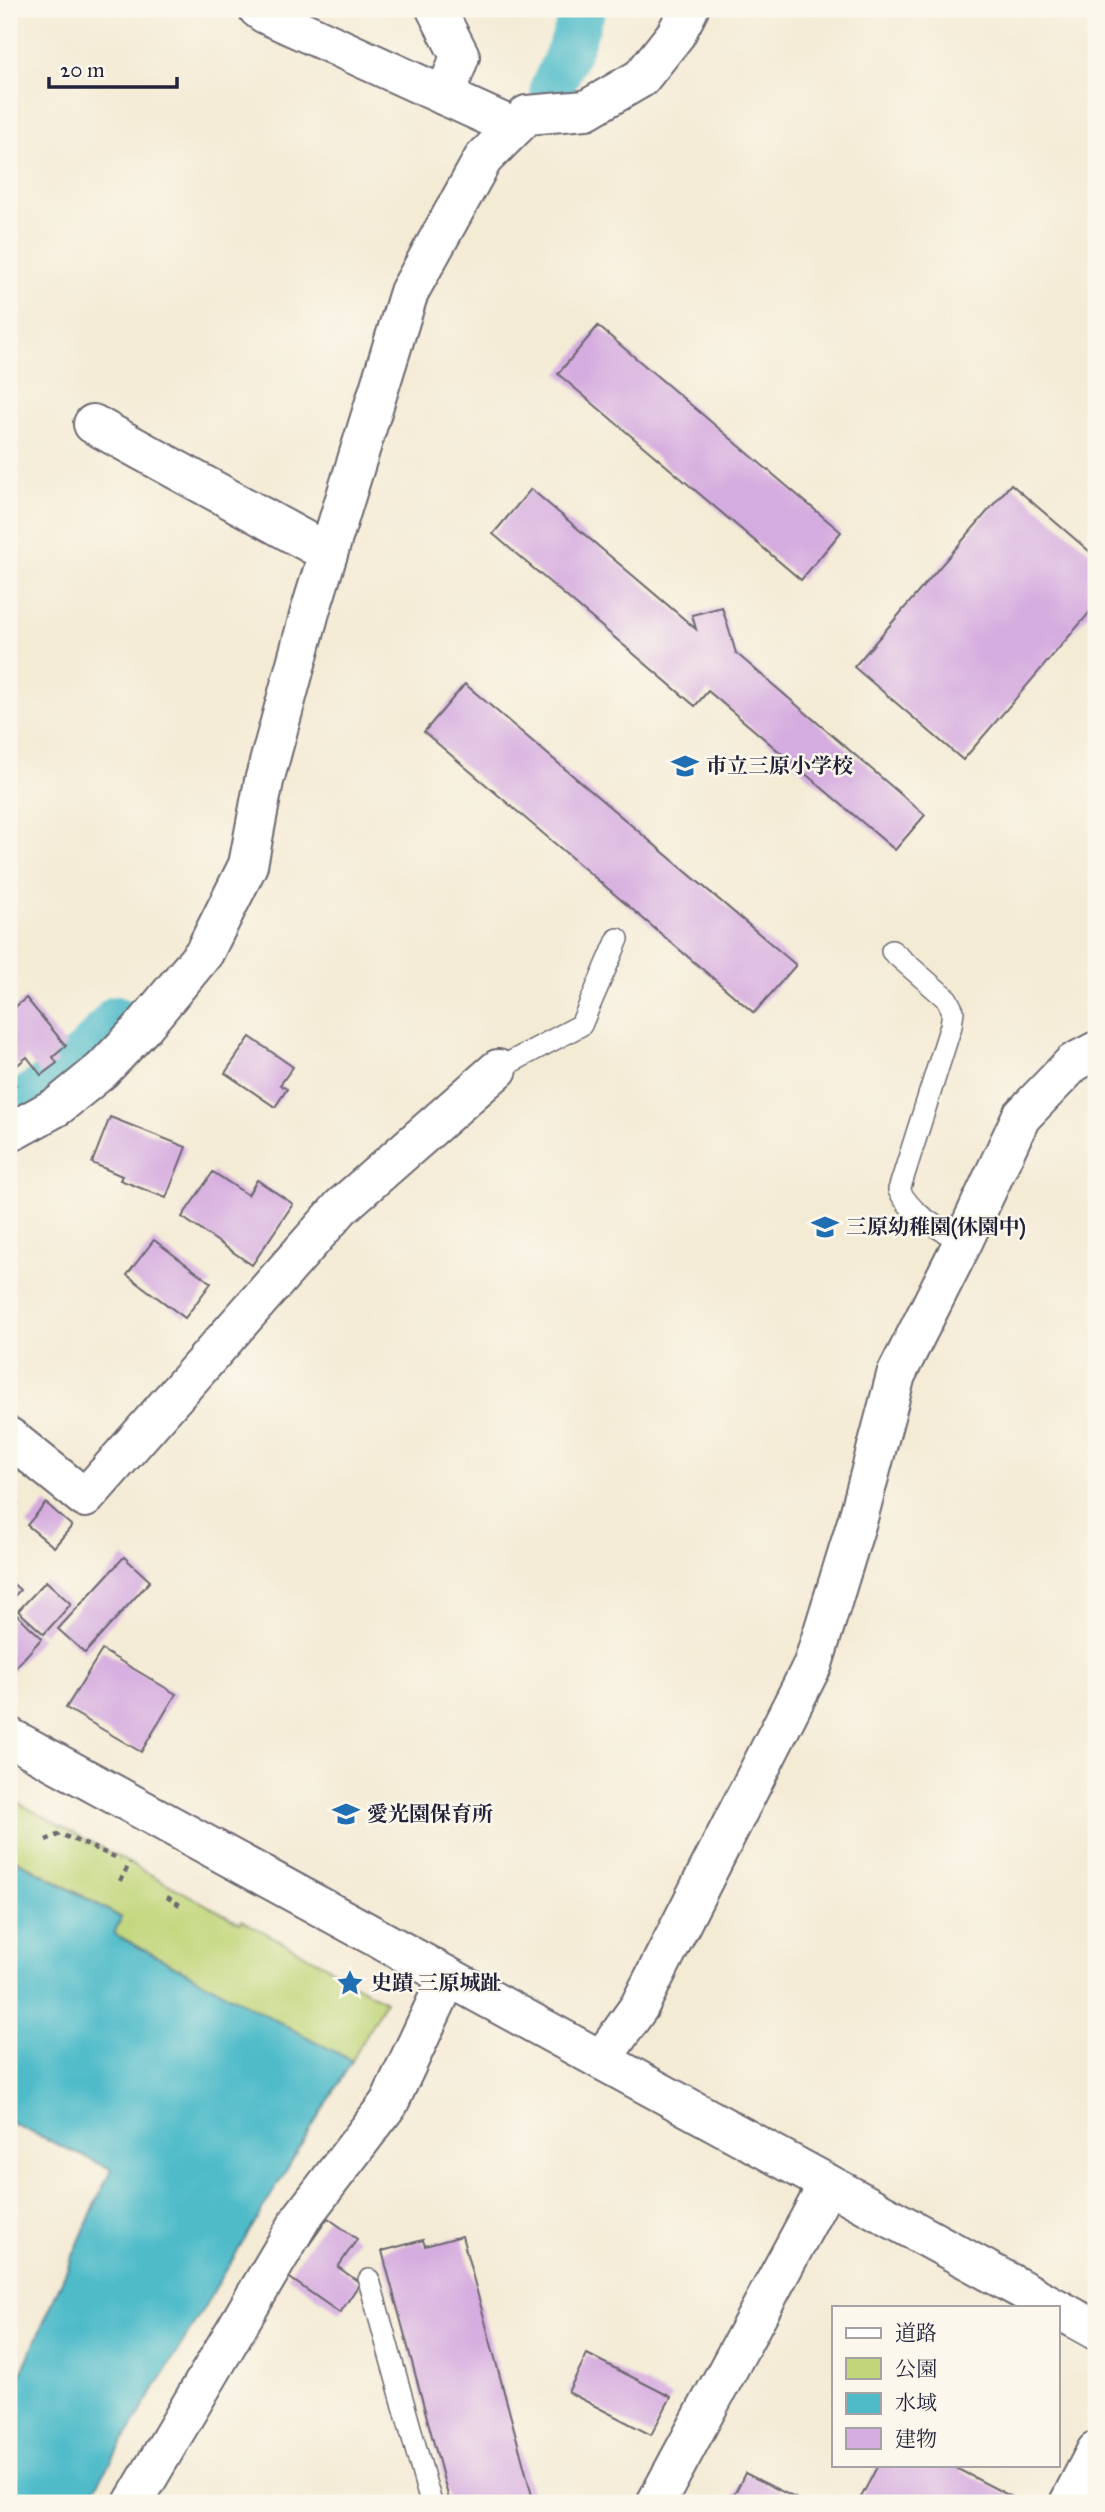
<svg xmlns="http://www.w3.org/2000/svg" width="1105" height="2512" viewBox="0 0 1105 2512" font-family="'IM FELL Great Primer','Noto Serif JP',serif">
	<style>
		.green { fill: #c1d67a; stroke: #727c5a; stroke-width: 2 }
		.water { fill: #4fbbc9; stroke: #386e82; stroke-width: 2 }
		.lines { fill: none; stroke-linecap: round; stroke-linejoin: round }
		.canal { stroke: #4fbbc9; stroke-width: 44 }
		.building { fill: #d5acdf }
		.service-casing { stroke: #6c6871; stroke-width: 24 }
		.minor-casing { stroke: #6c6871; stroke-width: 42 }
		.tertiary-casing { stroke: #6c6871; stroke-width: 42 }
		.path { stroke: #6c6871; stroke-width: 4.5; stroke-dasharray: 5 5; stroke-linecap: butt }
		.service { stroke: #fff; stroke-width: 21 }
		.minor { stroke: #fff; stroke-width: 38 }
		.tertiary { stroke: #fff; stroke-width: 38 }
		.labels { text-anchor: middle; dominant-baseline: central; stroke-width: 5; stroke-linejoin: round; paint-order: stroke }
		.poi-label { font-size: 21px; font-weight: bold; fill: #22223b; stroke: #fbf7ec; text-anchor: start }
	</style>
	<rect width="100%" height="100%" fill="#fbf7ec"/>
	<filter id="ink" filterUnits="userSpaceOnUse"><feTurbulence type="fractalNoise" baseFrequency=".0143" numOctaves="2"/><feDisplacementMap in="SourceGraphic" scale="14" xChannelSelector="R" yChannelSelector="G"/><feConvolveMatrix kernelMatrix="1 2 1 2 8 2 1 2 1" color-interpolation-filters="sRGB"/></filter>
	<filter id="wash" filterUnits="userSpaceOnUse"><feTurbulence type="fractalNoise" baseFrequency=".00686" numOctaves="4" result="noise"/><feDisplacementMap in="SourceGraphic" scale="28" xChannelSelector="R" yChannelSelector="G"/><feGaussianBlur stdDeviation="1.57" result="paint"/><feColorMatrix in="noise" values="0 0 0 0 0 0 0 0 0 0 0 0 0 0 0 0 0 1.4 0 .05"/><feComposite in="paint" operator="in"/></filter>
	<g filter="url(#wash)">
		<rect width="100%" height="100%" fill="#f4ebd5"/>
		<!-- green -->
		<path class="green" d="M9 1798 240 1923 242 1920 345 1976 344 1979 385 2001 352 2061 113 1933 121 1917 9 1855Z"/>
		<!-- water -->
		<path class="water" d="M9 1856 121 1918 114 1934 352 2061 86 2503H25L9 2473V2401L111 2169 9 2122Z"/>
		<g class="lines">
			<!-- canal -->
			<g class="canal">
				<path d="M552 88 571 45 584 9"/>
				<path d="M9 1108C55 1081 84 1061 116 1018"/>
			</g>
		</g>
		<g id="blocks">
			<!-- building -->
			<g class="building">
				<path d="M598 326 841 532 801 580 558 374Z"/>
				<path d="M1011 484 1096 557V605L963 760 854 667Z"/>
				<path d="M531 489 696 629 692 615 722 607 736 653 925 815 895 850 708 691 695 706 493 534Z"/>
				<path d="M465 684 796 965 754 1013 424 732Z"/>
				<path d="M26 998 66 1046 53 1057 57 1063 41 1075 27 1057 9 1072V1012Z"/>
				<path d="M250 1037 293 1067 280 1085 287 1089 275 1107 225 1073Z"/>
				<path d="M9 1077 16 1085 9 1090Z"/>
				<path d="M110 1117 186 1147 166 1198 120 1180 122 1176 92 1163Z"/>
				<path d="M213 1172 248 1195 257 1180 293 1204 252 1265 182 1217Z"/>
				<path d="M154 1240 211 1283 185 1318 127 1275Z"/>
				<path d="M9 1496 18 1503 9 1515Z"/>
				<path d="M46 1503 72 1526 54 1547 27 1525Z"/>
				<path d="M124 1557 150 1581 85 1653 58 1629Z"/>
				<path d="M9 1580 20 1590 9 1602Z"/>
				<path d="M46 1581 71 1604 44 1634 18 1611Z"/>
				<path d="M16 1614 42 1638 9 1675V1622Z"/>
				<path d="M102 1650 176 1694 141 1752 66 1708Z"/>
				<path d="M328 2218 357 2239 338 2267 360 2283 340 2313 287 2276Z"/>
				<path d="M462 2236 534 2503H450L382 2251 423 2240 425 2246Z"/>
				<path d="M587 2354 671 2397 651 2435 568 2392Z"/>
				<path d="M878 2465H950L1016 2499 1014 2503H858Z"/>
				<path d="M745 2473 805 2503H730Z"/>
			</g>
		</g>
	</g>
	<g filter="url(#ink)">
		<use href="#blocks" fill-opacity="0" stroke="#6c6871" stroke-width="2"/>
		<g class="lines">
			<defs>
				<g id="service">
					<path d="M892 951 947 999 953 1011 951 1026 899 1190C912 1216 939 1228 963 1242"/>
					<path d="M498 1069 581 1025 618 939"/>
					<path d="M369 2280 431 2503"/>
				</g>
				<g id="minor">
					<path d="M258 9 265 14 513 127"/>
					<path d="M436 9 460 56 445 96"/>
					<path d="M93 424 328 553"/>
					<path d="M9 1133 58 1106 102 1070 143 1027 204 953 248 865 264 781 310 612 409 292 483 159 527 115 586 110 641 78 676 34 689 9"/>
					<path d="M9 1437 85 1498 341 1207 498 1069"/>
					<path d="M601 2060 639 2007 813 1664 859 1515 896 1375 963 1242 1021 1117 1073 1063 1096 1051"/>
					<path d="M133 2503 302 2217 389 2103 448 1977"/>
					<path d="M656 2503 828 2184"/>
					<path d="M1069 2503 1096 2451"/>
				</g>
				<g id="tertiary">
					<path d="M9 1737 1054 2307"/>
					<path d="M1058 2309 1096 2330"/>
				</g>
			</defs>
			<!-- service casing -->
			<use href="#service" class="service-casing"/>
			<!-- minor casing -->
			<use href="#minor" class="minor-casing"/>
			<!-- tertiary casing -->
			<use href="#tertiary" class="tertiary-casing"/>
			<!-- path -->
			<g class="path">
				<path d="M46 1840 60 1834 120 1859"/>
				<path d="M120 1881 130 1863"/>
				<path d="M167 1897 180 1905"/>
			</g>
			<!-- service -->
			<use href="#service" class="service"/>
			<!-- minor -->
			<use href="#minor" class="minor"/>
			<!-- tertiary -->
			<use href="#tertiary" class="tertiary"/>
		</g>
	</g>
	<!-- icons -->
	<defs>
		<symbol id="school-bare" viewBox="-9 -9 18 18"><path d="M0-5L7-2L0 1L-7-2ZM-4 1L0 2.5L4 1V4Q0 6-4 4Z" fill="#1f6fb2" stroke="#fbf7ec" stroke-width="2.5" paint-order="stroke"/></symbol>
		<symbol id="sight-bare" viewBox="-9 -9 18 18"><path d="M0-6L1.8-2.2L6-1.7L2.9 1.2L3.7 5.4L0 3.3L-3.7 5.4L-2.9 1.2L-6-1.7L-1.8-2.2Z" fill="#1f6fb2" stroke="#fbf7ec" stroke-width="2.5" paint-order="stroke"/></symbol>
	</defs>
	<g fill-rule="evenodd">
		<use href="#school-bare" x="666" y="747" width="38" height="38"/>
		<use href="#school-bare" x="806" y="1208" width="38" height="38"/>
		<use href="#school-bare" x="327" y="1795" width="38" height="38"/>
		<use href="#sight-bare" x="331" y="1964" width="38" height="38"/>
	</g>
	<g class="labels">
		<!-- poi labels -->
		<g class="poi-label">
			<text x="706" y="766">市立三原小学校</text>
			<text x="846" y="1227">三原幼稚園(休園中)</text>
			<text x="367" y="1814">愛光園保育所</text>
			<text x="371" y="1983">史蹟 三原城趾</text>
		</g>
	</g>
	<!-- margin -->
	<rect width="1105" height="2512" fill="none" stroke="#fbf7ec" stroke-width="35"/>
	<!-- legend -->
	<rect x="832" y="2306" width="228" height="161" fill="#fbf7ec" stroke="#a4a2a5" stroke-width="2"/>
	<rect x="846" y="2328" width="35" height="10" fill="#ffffff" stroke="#a4a2a5" stroke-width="2"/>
	<text x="895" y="2340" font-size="21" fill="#22223b">道路</text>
	<rect x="846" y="2358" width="35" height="21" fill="#c1d67a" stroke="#a4a2a5" stroke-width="2"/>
	<text x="895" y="2376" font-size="21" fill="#22223b">公園</text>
	<rect x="846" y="2393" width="35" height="21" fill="#4fbbc9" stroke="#a4a2a5" stroke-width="2"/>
	<text x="895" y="2410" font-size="21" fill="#22223b">水域</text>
	<rect x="846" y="2428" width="35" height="21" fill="#d5acdf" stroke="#a4a2a5" stroke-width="2"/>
	<text x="895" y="2446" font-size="21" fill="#22223b">建物</text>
	<!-- scale -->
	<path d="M49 77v10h128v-10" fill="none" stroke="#22223b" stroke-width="3.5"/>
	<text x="60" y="77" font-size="21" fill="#22223b" stroke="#fbf7ec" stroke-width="5" paint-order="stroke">20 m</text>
</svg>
